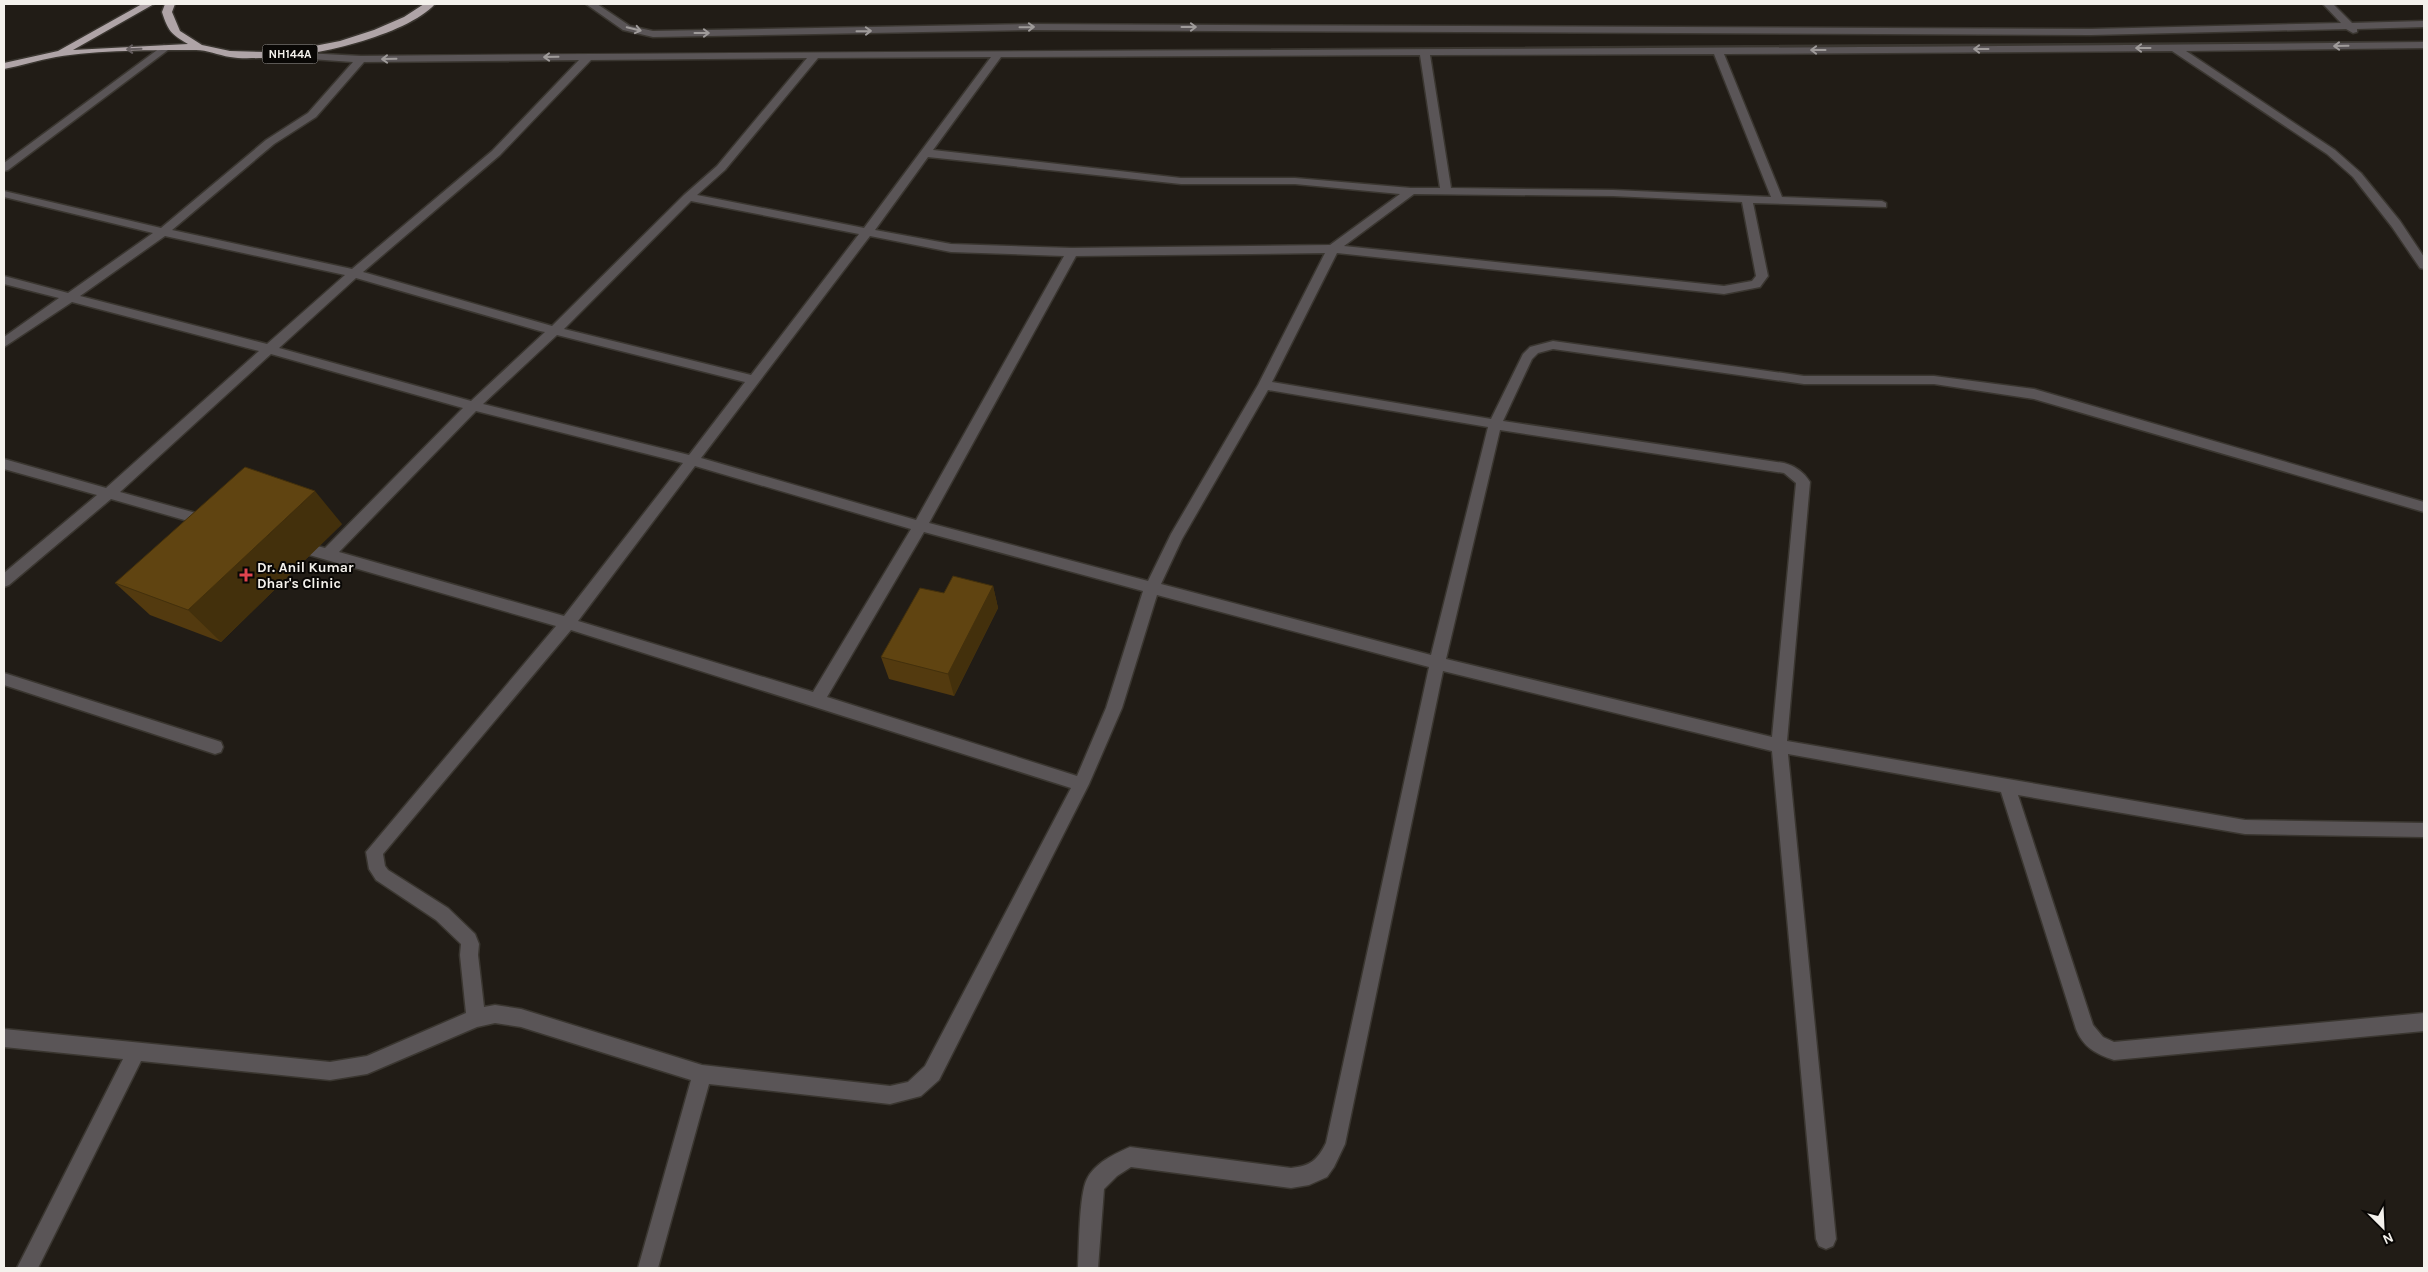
<svg xmlns="http://www.w3.org/2000/svg" width="2428" height="1272" viewBox="0 0 2428 1272" font-family="Karla,sans-serif">
	<style>
		.lines { fill: none; stroke-linecap: round; stroke-linejoin: round }
		.minor-casing { stroke: #3a3630; stroke-width: 3 }
		.highway-casing { stroke: #3a3630; stroke-width: 3 }
		.minor { fill: #5a5557; fill-rule: evenodd }
		.highway { fill: #afa4a7; fill-rule: evenodd }
		.wall { fill: #533a0f }
		.shaded-wall { fill: #43300c }
		.building { fill: #604411; stroke: #43300c }
		.oneway { stroke: #9f9b9a }
		.oneway2 { stroke: #645d5e }
		.health-dot { fill: #e0444e; stroke: #090705; stroke-width: 2 }
		.labels { text-anchor: middle; dominant-baseline: central; stroke-width: 4; stroke-linejoin: round; paint-order: stroke }
		.shield { fill: #090705; stroke: #aeaba7; stroke-width: 1 }
		.shield-label { font-size: 12px; font-weight: bold; fill: #f4f1ec }
		.poi-label { font-size: 14px; font-weight: bold; fill: #f4f1ec; stroke: #090705; text-anchor: start }
	</style>
	<rect width="100%" height="100%" fill="#211c16"/>
	<g class="lines">
		<defs>
			<g id="minor">
				<path d="M586 4H597L630 26 653 31 1029 24 2091 29 2341 23 2323 4H2333L2352 23 2424 21V27L2357 29V32L2353 33 2346 29 2091 35 1029 30 653 37 623 30Z"/>
				<path d="M2424 42V48L2186 51 2335 150 2361 173 2400 221 2424 257V269L2420 268 2392 227 2353 177 2327 154 2172 51 1724 54 1782 197 1882 201 1886 203V207L1753 203 1768 276 1760 287 1724 294 1337 253 1272 382 1491 419 1523 354 1530 347 1553 341 1804 376H1934L2034 389 2424 502V512L2034 399 1934 384H1804L1553 349 1538 353 1532 359 1503 421 1784 463C1795 466 1804 472 1810 482L1787 741 2245 820 2424 823V837L2245 834 2018 795 2093 1025 2103 1037 2114 1042 2424 1013V1031L2114 1060C2096 1054 2083 1047 2076 1029L2001 792 1788 754 1836 1239 1833 1246 1826 1249 1819 1246 1816 1239 1772 751 1443 671 1345 1144 1334 1167 1327 1177 1309 1185 1291 1188 1131 1167 1117 1176 1104 1189 1098 1268H1078C1079 1249 1079 1194 1087 1179 1095 1163 1114 1154 1130 1147L1291 1168C1310 1166 1317 1161 1326 1143L1429 667 1157 595 1122 708 1089 784 939 1080 921 1096 890 1104 709 1084 658 1268H638L691 1080 521 1027 495 1023 477 1027 367 1074 330 1080 141 1061 38 1268H17L123 1059 4 1047V1029L330 1062 367 1056 466 1013 460 955 461 944 436 920 376 880 369 869 366 852 556 626 292 550 290 546 292 542 297 541 325 548 463 408 271 354 120 492 214 518 216 522 214 526 209 527 111 499 9 585 4 587V573L97 495 4 469V459L106 488 259 351 72 302 4 347V337L59 298 4 284V276L68 293 153 233 4 197V191L161 228 266 140 308 113 353 62 282 57 281 55 286 52 361 56C1049 49 1735 50 2424 42ZM1714 54 1771 197 1613 190 1451 188 1430 55ZM1420 55 1440 188H1411L1295 178H1181L933 150 1001 57ZM991 57 864 228 697 195 725 170 818 58ZM807 58 717 166 684 195 552 326 363 272 500 155 591 60ZM579 60 492 151 352 269 172 230 274 144 316 117 364 62ZM928 157 1181 184H1295L1400 194 1330 245 1072 248 951 244 875 230ZM1414 194 1613 196 1742 202 1756 276 1752 281 1724 286 1344 246ZM691 201 859 234 751 375 564 329ZM165 236 345 275 267 344 80 296ZM870 236 951 252 1064 256 916 520 701 458ZM1325 253 1258 385 1171 534 1148 581 929 523 1076 256ZM356 278 540 331 545 332 471 401 279 348ZM557 335 745 382 689 455 483 404ZM1268 390 1488 427 1431 655 1161 584 1182 539ZM476 411 683 463 564 616 339 552ZM1500 430 1784 473 1796 483 1772 737 1446 659ZM695 466 911 529 813 692 578 621ZM924 532 1143 591 1106 708 1077 776 827 697ZM571 630 1071 788 925 1066 908 1082 890 1086 702 1065 521 1009 495 1005 484 1007 478 955 479 944 475 934 448 908 388 870 385 866 383 854Z"/>
				<path d="M164 45 169 48 168 50 8 170 4 171V163Z"/>
				<path d="M4 673 215 740 221 742 223 747 221 752 215 754 4 685Z"/>
			</g>
			<path id="highway" d="M142 4H154L73 50 188 44C171 34 168 31 162 12L165 4H175L172 12 180 31 202 45 230 51 266 52 304 48 340 41 374 30 404 17 424 4H435C406 36 306 59 264 58 253 58 240 59 230 57 218 55 207 50 196 50 154 50 97 50 56 57 38 60 21 66 4 69V63L58 51Z"/>
		</defs>
		<!-- minor casing -->
		<use href="#minor" class="minor-casing"/>
		<!-- highway casing -->
		<use href="#highway" class="highway-casing"/>
		<!-- minor -->
		<use href="#minor" class="minor"/>
		<!-- highway -->
		<use href="#highway" class="highway"/>
	</g>
	<!-- wall -->
	<g class="wall">
		<path d="M342 524 221 642 150 615 115 583Z"/>
		<path d="M993 586 998 608 954 696 889 679 881 657 944 593Z"/>
	</g>
	<!-- shaded-wall -->
	<g class="shaded-wall">
		<path d="M315 491 342 524 221 642 188 610Z"/>
		<path d="M993 586 998 608 954 696 948 674Z"/>
	</g>
	<!-- building -->
	<g class="building">
		<path d="M245 467 315 491 188 610 115 583Z"/>
		<path d="M953 576 993 586 948 674 881 657 920 588 944 593Z"/>
	</g>
	<!-- one-way arrows -->
	<defs><path id="oneway-shaft" d="M-6 0H5M1.5-3L5.5 0L1.5 3" fill="none" stroke-width="1.6" stroke-linecap="round" stroke-linejoin="round" transform="scale(1.25)"/></defs>
	<g class="oneway">
		<use href="#oneway-shaft" transform="translate(1027 27) rotate(-1)"/>
		<use href="#oneway-shaft" transform="translate(1189 27)"/>
		<use href="#oneway-shaft" transform="translate(634 29) rotate(14)"/>
		<use href="#oneway-shaft" transform="translate(864 31) rotate(-1)"/>
		<use href="#oneway-shaft" transform="translate(702 33)"/>
		<use href="#oneway-shaft" transform="translate(2341 46) rotate(179)"/>
		<use href="#oneway-shaft" transform="translate(2143 48) rotate(180)"/>
		<use href="#oneway-shaft" transform="translate(1981 49) rotate(180)"/>
		<use href="#oneway-shaft" transform="translate(1818 50) rotate(180)"/>
		<use href="#oneway-shaft" transform="translate(551 57) rotate(179)"/>
		<use href="#oneway-shaft" transform="translate(389 59) rotate(179)"/>
	</g>
	<use class="oneway2" href="#oneway-shaft" transform="translate(134 49) rotate(178)"/>
	<!-- markers -->
	<path class="health-dot" d="M243.5 567.5h5v5h5v5h-5v5h-5v-5h-5v-5h5z"/>
	<g class="labels">
		<!-- shield labels -->
		<rect class="shield" x="262.5" y="44.5" width="55" height="19" rx="4"/>
		<g class="shield-label">
			<text x="290" y="54">NH144A</text>
		</g>
		<!-- poi labels -->
		<g class="poi-label">
			<text x="257" y="567">Dr. Anil Kumar<tspan x="257" dy="16">Dhar's Clinic</tspan></text>
		</g>
	</g>
	<!-- border -->
	<rect width="2428" height="1272" fill="none" stroke="#f4f1ec" stroke-width="10"/>
	<!-- north arrow -->
	<g transform="translate(2383 1227) rotate(156)" stroke="#090705" stroke-width="4" paint-order="stroke">
	<path d="M0-4L9 19L0 12L-9 19Z" fill="#f4f1ec"/>
	<text y="-8" font-size="14" font-weight="bold" text-anchor="middle" fill="#f4f1ec">N</text>
	</g>
</svg>
